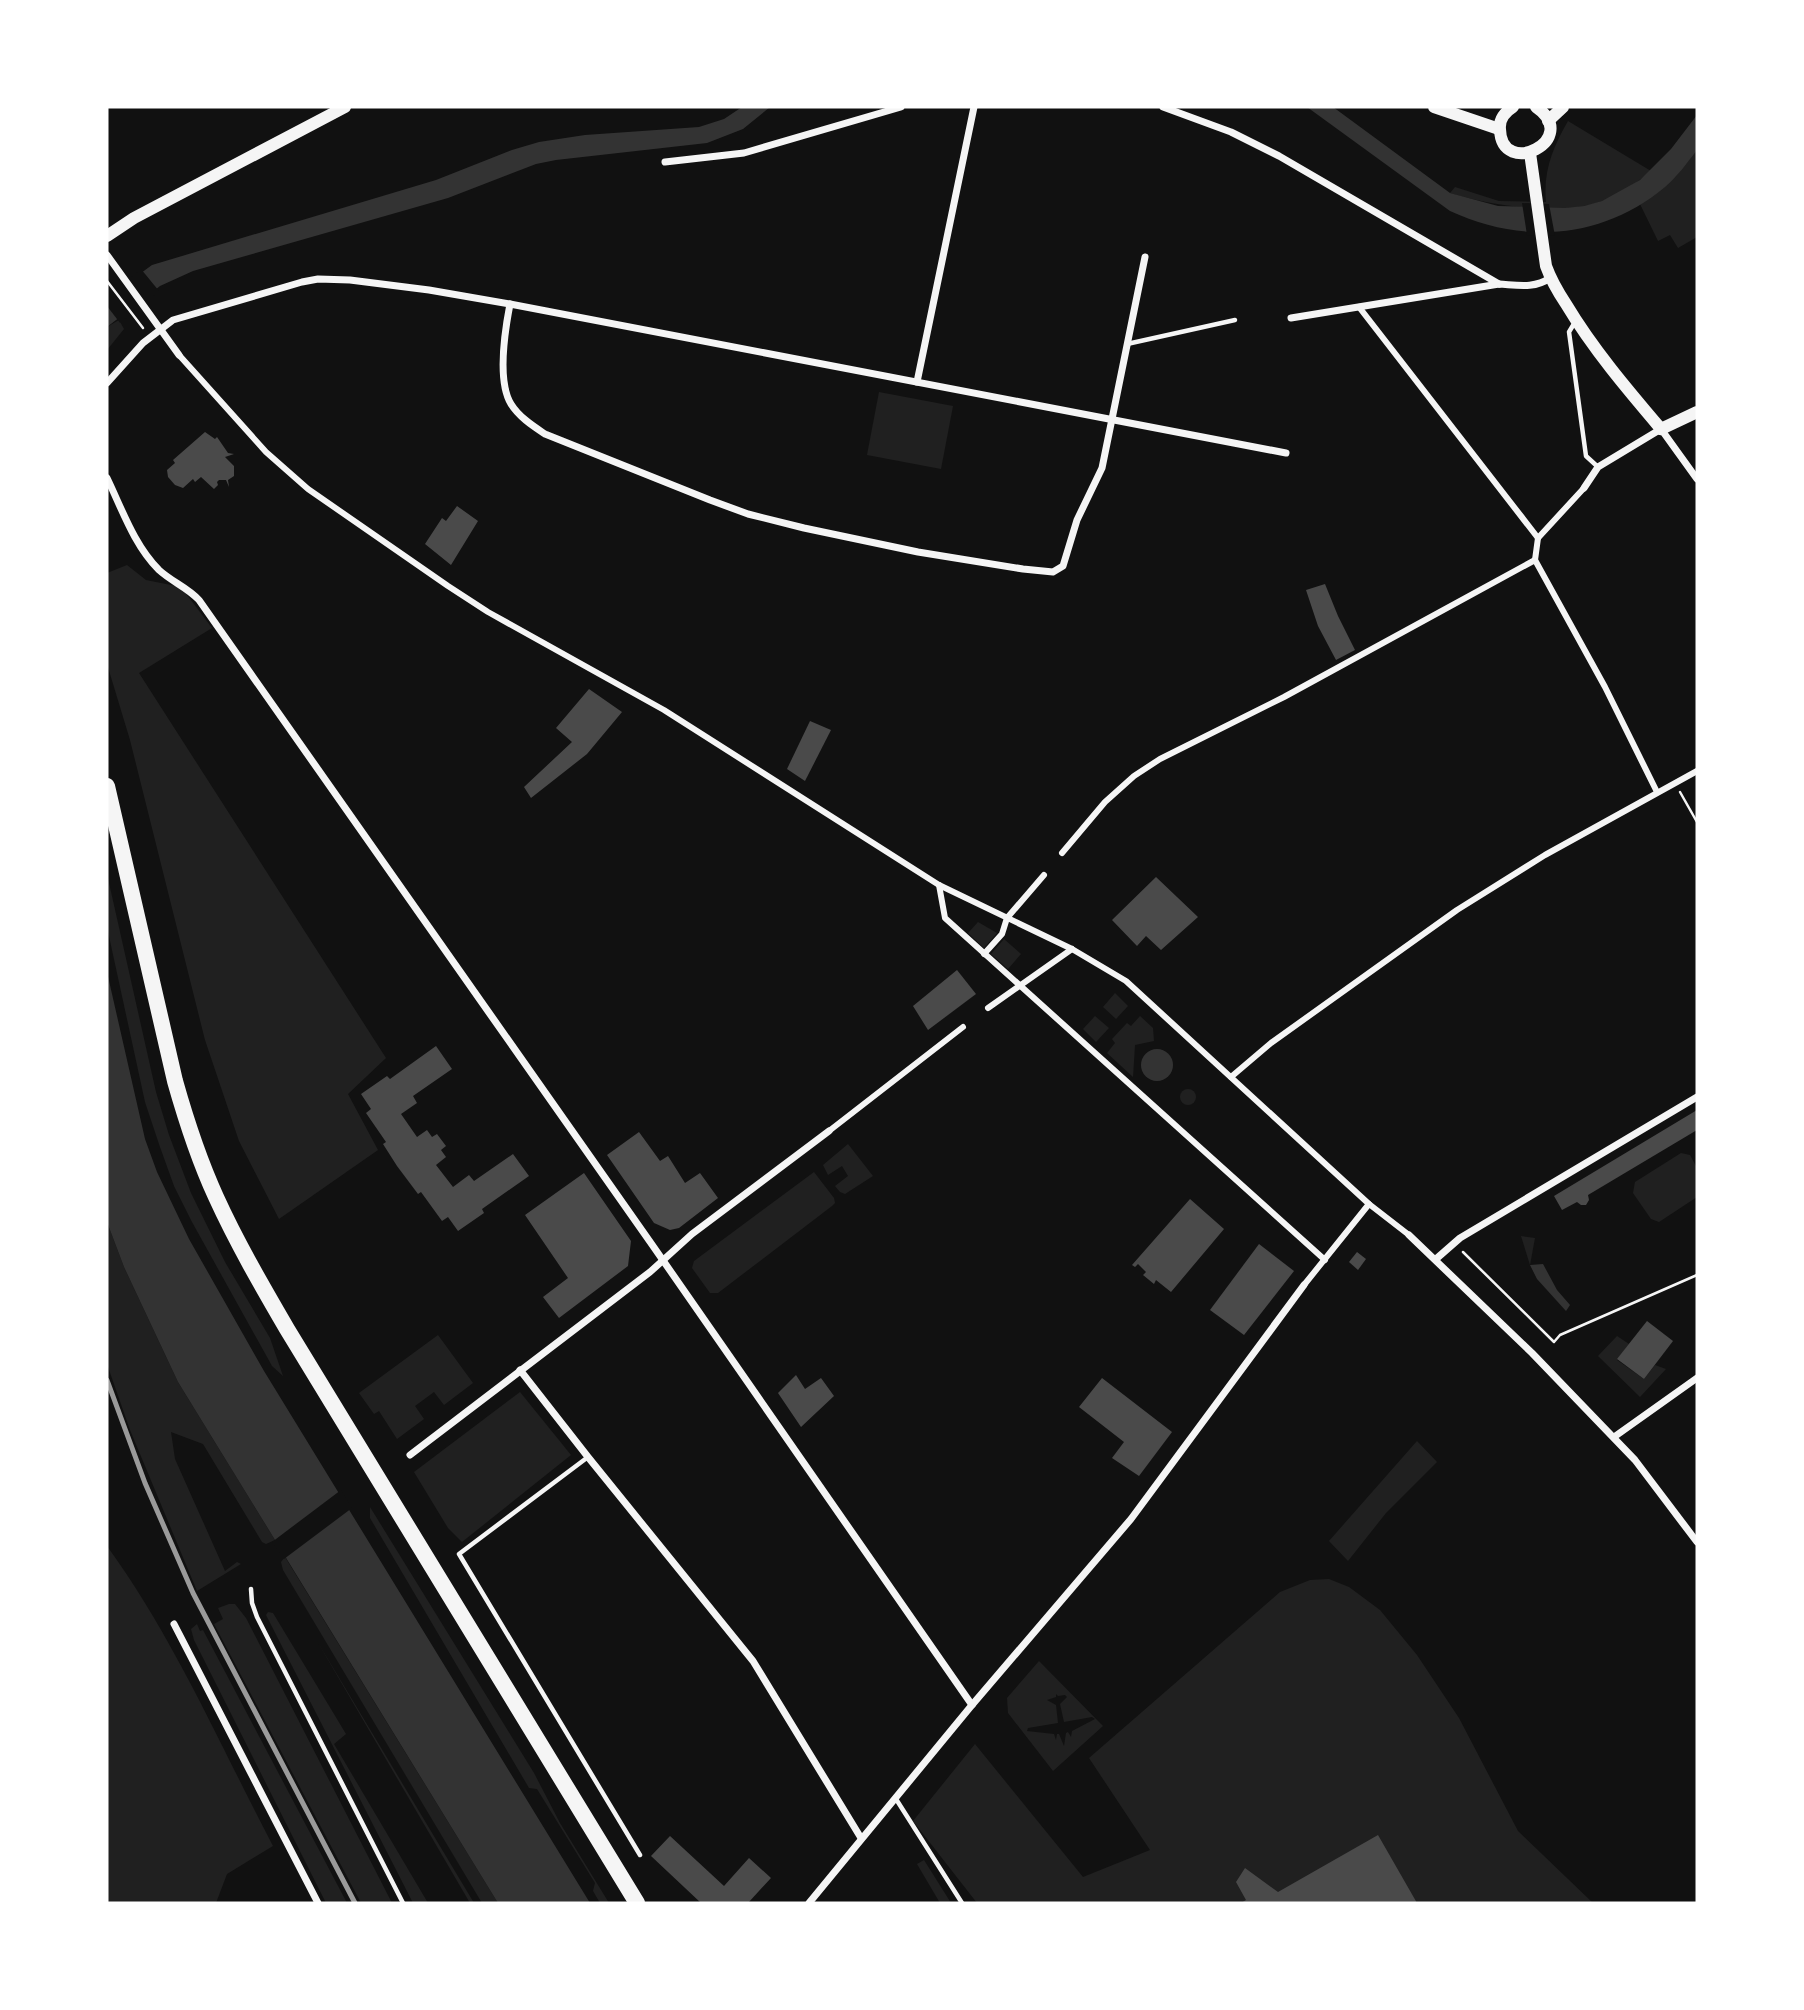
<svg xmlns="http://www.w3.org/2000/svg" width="1804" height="2010" viewBox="0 0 1804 2010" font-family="'Fira Sans',sans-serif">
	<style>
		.green { fill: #202020; fill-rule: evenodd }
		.water { fill: #333 }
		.pier { fill: #111 }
		.building { fill: #4a4a4a }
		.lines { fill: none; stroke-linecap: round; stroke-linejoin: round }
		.path { stroke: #f5f5f5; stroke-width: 2.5 }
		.service { stroke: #f5f5f5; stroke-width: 4.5 }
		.pedestrian { stroke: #f5f5f5; stroke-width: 6 }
		.minor { stroke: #f5f5f5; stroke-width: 7 }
		.tertiary { stroke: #f5f5f5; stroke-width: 12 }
		.primary { stroke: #f5f5f5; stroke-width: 16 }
		.rail { stroke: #9a9a9a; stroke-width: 5 }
	</style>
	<rect width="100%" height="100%" fill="#111"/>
	<!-- green -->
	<g class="green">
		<path d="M1568 121 1651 171C1632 187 1609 202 1584 206 1545 213 1488 205 1450 193L1455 187 1499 201 1546 202C1543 171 1553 147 1568 121Z"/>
		<path d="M1697 149V237L1678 248 1670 235 1658 241 1640 204 1676 176Z"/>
		<path d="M119 320 124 329 107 350V327Z"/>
		<path d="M879 392 953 406 941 469 867 455Z"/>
		<path d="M127 565 146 580 181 587 212 628 139 673 386 1058 348 1094 378 1150 279 1219 239 1141 205 1040 130 740 107 664V573Z"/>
		<path d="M107 874 156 1092 169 1135 191 1193 225 1262 270 1338 283 1376 272 1366 192 1222 174 1186 160 1147 145 1102 107 927Z"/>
		<path d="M978 922 997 933 984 948 968 933Z"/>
		<path d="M1004 939 1021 954 1008 969 991 954Z"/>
		<path d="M1115 993 1128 1006 1116 1019 1103 1007Z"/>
		<path d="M1095 1016 1109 1028 1096 1042 1083 1029Z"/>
		<path d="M1140 1016 1153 1028 1154 1041 1135 1045 1133 1077 1107 1053 1115 1043 1112 1039 1127 1023 1131 1026Z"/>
		<circle cx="1188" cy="1097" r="8"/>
		<path d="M848 1144 873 1176 845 1194 840 1192 835 1186 848 1176 842 1166 828 1175 823 1165Z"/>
		<path d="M1681 1153 1690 1155 1697 1168V1197L1659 1222 1651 1219 1633 1193 1635 1182Z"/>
		<path d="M814 1172 834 1198 835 1203 832 1206 718 1293H710L692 1268 694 1261Z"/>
		<path d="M107 1222 124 1267 178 1382 275 1540 266 1544 262 1542 203 1444 171 1432 175 1459 225 1571 237 1562 241 1564 197 1591 130 1430 107 1364Z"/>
		<path d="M1521 1236 1535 1238 1530 1265Z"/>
		<path d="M438 1335 473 1383 444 1405 434 1392 415 1406 424 1419 397 1439 379 1411 374 1414 359 1393Z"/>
		<path d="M1617 1336 1629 1344 1617 1360 1644 1379 1655 1365 1666 1369 1640 1397 1598 1356Z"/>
		<path d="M520 1392 571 1455 462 1542 448 1528 414 1472Z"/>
		<path d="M1417 1441 1437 1462 1386 1513 1348 1561 1329 1541Z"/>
		<path d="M370 1507 534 1773 560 1823 609 1903H600L593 1891 595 1883 537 1789 529 1788 370 1518Z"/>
		<path d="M107 1546C174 1638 220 1745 273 1846L227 1874 216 1903H107Z"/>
		<path d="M285 1557 498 1903H482L283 1570 281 1562Z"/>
		<path d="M1329 1579 1349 1587 1380 1610 1417 1655 1459 1718 1518 1831 1593 1903H977L913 1821 975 1744 1083 1877 1150 1850 1089 1758 1280 1592 1310 1580Z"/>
		<path d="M229 1604H235L246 1618 392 1903H361L214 1624 223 1619 218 1608Z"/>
		<path d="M268 1612 273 1613 346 1734 334 1744 428 1903H413L266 1615Z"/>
		<path d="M197 1624 200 1631 203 1630 347 1903H326L194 1640 191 1629Z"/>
		<path d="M317 1641 474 1903H470Z"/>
		<path d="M1039 1661 1103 1726 1053 1771 1008 1713 1007 1698ZM1056 1694 1058 1696 1065 1695 1067 1697 1060 1704 1064 1722 1092 1717 1095 1719 1072 1731 1071 1737 1068 1732 1066 1733 1064 1746 1059 1734H1057L1056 1740 1054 1734 1027 1731 1028 1728 1058 1723 1056 1705 1047 1700 1056 1697Z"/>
		<path d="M924 1860 951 1903H940L917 1864Z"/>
	</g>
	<!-- water -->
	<g class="water">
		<path d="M742 107H770L743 129 707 143 556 160 536 164 448 198 193 271 160 286 107 327V298L152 265 436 180 512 150 539 142 585 135 699 127 724 119Z"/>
		<path d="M1307 107H1333L1450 193 1498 206 1565 208 1584 206 1602 201 1640 180 1671 149 1697 115V150C1687 163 1677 177 1665 187 1603 239 1523 245 1450 211Z"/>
		<path d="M107 972 145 1139 157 1172 189 1239 264 1371 590 1903H498L178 1382 124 1267 107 1222Z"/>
		<circle cx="1157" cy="1065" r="16"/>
		<path d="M1543 1264 1557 1290 1570 1305 1566 1311 1537 1279 1530 1265Z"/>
	</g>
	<!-- pier -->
	<g class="pier">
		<path d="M1522 203 1549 204 1555 236 1527 235Z"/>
		<path d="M141 269 159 291 120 323 107 306V296Z"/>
		<path d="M341 1490 352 1508 284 1559 272 1542Z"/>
	</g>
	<!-- building -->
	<g class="building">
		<path d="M205 432 215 439 217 437 228 453 234 454 225 457 234 466V476L228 480 229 487 226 480H219L217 482 218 485 214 489 201 477 195 482 193 479 183 488 175 485 168 477 167 470 175 463 173 460Z"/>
		<path d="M457 506 478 521 451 565 425 544 442 518 446 521Z"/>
		<path d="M1325 584 1338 616 1355 650 1336 660 1318 626 1306 590Z"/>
		<path d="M589 689 622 712 587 754 531 798 524 787 572 742 556 728Z"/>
		<path d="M810 721 831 730 805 781 787 769Z"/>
		<path d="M1156 877 1198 917 1161 950 1146 936 1137 946 1112 920Z"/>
		<path d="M957 970 976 994 928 1030 913 1006Z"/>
		<path d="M436 1046 452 1069 413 1096 417 1103 401 1114 417 1137 427 1130 432 1137 437 1134 446 1146 441 1150 446 1157 436 1165 453 1187 469 1175 474 1181 513 1154 529 1176 482 1209 484 1213 458 1231 448 1217 442 1221 421 1192 418 1194 397 1166 383 1144 386 1142 366 1113 371 1109 361 1094 387 1076 390 1079Z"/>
		<path d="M1697 1110V1130L1588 1195 1589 1200 1586 1205H1581L1577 1202 1562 1210 1554 1196Z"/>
		<path d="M639 1132 660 1161 668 1156 685 1183 700 1173 718 1198 679 1228 670 1230 654 1223 607 1155Z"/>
		<path d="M584 1173 631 1241 628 1266 559 1318 543 1297 568 1278 525 1215Z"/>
		<path d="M1190 1199 1224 1229 1171 1292 1156 1280 1154 1284 1143 1275 1146 1272 1138 1264 1135 1267 1132 1265Z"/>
		<path d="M1259 1244 1294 1271 1244 1335 1210 1310Z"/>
		<path d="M1357 1252 1366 1259 1358 1270 1349 1262Z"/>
		<path d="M1647 1321 1673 1341 1644 1379 1617 1359Z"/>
		<path d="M796 1375 805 1389 821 1378 834 1396 801 1427 778 1393Z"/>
		<path d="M1102 1378 1172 1432 1139 1476 1112 1458 1124 1442 1079 1407Z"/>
		<path d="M1378 1835 1417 1903H1241L1246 1900 1236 1882 1245 1868 1278 1892Z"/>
		<path d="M670 1836 724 1886 749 1858 771 1878 748 1903H701L651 1856Z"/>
	</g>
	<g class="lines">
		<!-- path -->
		<g class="path">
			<path d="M107 281 143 328"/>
			<path d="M1680 792 1697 822"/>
			<path d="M1463 1252 1554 1342 1560 1335 1697 1275"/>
		</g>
		<!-- service -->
		<g class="service">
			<path d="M1575 322 1569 332 1586 456 1598 467"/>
			<path d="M1127 344 1235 320"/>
			<path d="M588 1457 459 1554 640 1855"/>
			<path d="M251 1589 252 1603 257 1617 403 1903"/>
			<path d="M896 1799 962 1903"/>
		</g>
		<!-- pedestrian -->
		<g class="pedestrian">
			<path d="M1359 307 1538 538"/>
			<path d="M179 355 266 452 308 489 448 586 488 612 664 710 939 885 1072 949 1126 981 1369 1204 1409 1235"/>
			<path d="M1535 560 1605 687 1657 792"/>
			<path d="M1535 560 1538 538 1584 488"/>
			<path d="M1062 853 1105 802 1134 776 1160 759 1284 697 1535 560"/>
			<path d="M939 885 945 918 1325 1260"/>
			<path d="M984 954 1002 934 1007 918 1044 875"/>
			<path d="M988 1008 1072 949"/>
			<path d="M1231 1077 1271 1043 1457 910 1545 855 1697 771"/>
			<path d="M829 1131 963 1027"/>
			<path d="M1304 1285 1369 1204"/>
		</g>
		<!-- minor -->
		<g class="minor">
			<path d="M1163 107 1231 132 1279 156 1499 284"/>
			<path d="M665 162 744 153 901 107"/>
			<path d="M107 255 179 355"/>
			<path d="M510 304C505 330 497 381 511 404 519 417 533 426 545 434L710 500 748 514 804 528 918 552 1023 569 1053 572 1063 566 1077 520 1102 468 1145 257"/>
			<path d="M1291 318 1499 284C1517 285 1534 289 1550 278"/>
			<path d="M917 382 974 107"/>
			<path d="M107 383 143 343 173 320 302 282 318 279 350 280 429 290 510 304 1286 453"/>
			<path d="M107 478C122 509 134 545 159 570 172 582 187 587 199 600L653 1246 972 1705"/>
			<path d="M1584 488 1598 467 1661 429 1697 479"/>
			<path d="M1409 1235 1532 1353 1635 1460 1697 1542"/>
			<path d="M1436 1259 1460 1238 1697 1097"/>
			<path d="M520 1370 588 1457 753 1661 861 1838"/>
			<path d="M1614 1437 1697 1378"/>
			<path d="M410 1455 650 1272 692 1234 829 1131"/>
			<path d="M174 1624 318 1903"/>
			<path d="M809 1903 972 1705 1131 1519 1304 1285"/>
		</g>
		<!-- tertiary -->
		<g class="tertiary">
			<path d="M1434 107 1499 129"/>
			<path d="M1513 107C1505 112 1499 119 1500 129 1501 180 1583 139 1536 107"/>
			<path d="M1548 121 1563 107"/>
			<path d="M1530 153 1546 266C1551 280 1558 292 1566 304 1593 349 1627 389 1661 429L1697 412"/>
			<path d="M107 236 134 218 345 107"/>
		</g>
		<!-- primary -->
		<path class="primary" d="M107 786 175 1081C186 1120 199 1160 216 1197 237 1243 262 1286 287 1329L637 1903"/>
		<!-- rail -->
		<path class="rail" d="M107 1380 145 1483 193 1593 355 1903"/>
	</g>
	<!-- border -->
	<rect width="1804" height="2010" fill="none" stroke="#ffffff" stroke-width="217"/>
</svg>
